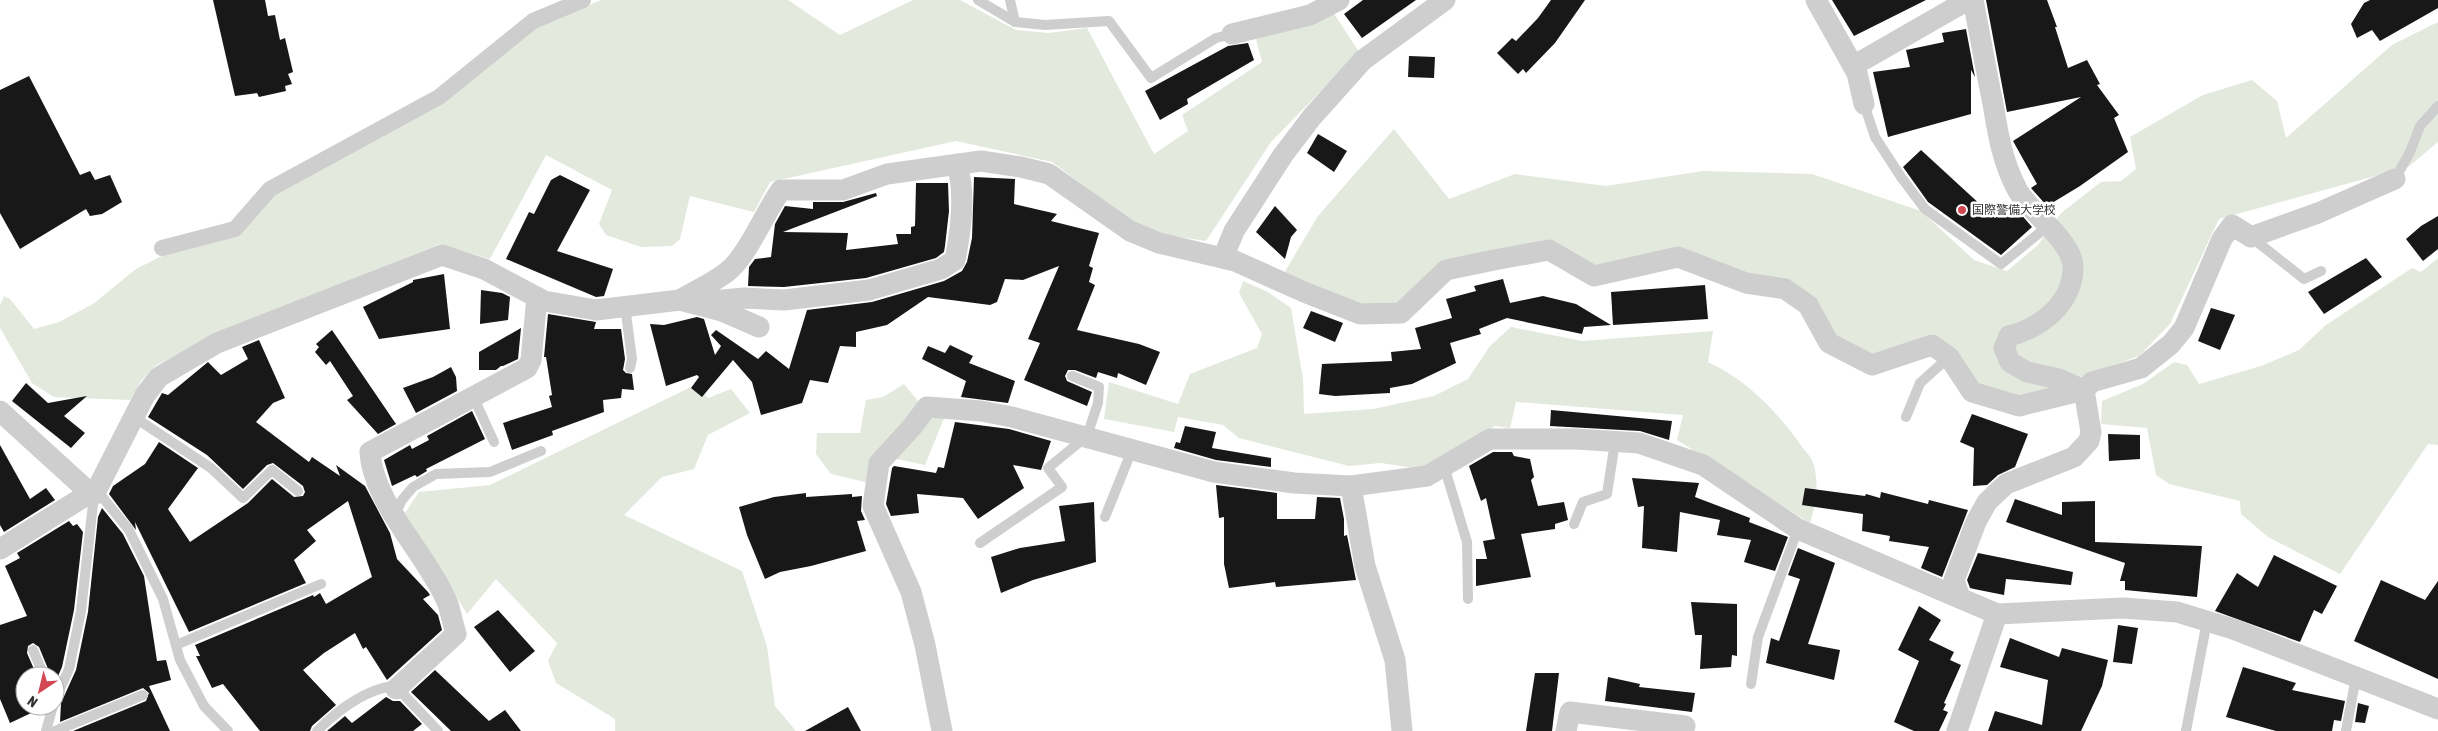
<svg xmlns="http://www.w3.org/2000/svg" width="2438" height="731" viewBox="0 0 2438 731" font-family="'Asap Condensed','Noto Sans JP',sans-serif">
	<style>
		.green { fill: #e4e9de }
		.building { fill: #181818 }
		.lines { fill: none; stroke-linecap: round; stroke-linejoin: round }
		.service { stroke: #cecece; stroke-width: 10 }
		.pedestrian { stroke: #cecece; stroke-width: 16 }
		.minor { stroke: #cecece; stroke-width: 21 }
		.poi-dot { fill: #d34853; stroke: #fff; stroke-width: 2 }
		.labels { text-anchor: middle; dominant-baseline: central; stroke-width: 5; stroke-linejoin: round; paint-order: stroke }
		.poi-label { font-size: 12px; fill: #313131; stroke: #fff; text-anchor: start }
	</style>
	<rect width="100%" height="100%" fill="#fff"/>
	<!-- green -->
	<g class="green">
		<path d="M601 0H788L840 35 913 0H960L1016 30 1048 33 1087 28 1154 154 1188 131 1182 115 1262 62 1256 39 1333 12 1359 52 1271 142 1206 241 1159 234 1134 223 1052 162 956 141 770 182 754 212 690 196 680 239 672 246 641 247 606 235 599 224 612 190 546 155 490 259 440 244 212 336 155 366 141 381 130 400 54 397 32 383 0 328V305L4 296 10 299 34 329 59 322 93 304 136 269 164 255 239 235 274 194 538 26Z"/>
		<path d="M2438 22V142L2408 167 2219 219 2170 324 2139 356 2022 398 1977 386 1956 351 1931 334 1871 356 1836 337 1813 300 1725 270 1678 249 1595 270 1550 243 1448 260 1398 306H1361L1284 273 1318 216 1394 129 1449 199 1515 174 1606 186 1703 171 1812 174 1921 211 1974 260 2007 271 2038 245 2061 213 2101 182 2121 181 2136 169 2130 137 2203 95 2252 80 2277 101 2286 138 2392 45Z"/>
		<path d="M2438 258V445L2428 444 2340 574 2268 537 2241 514 2240 501 2169 484 2156 475 2147 428 2101 424 2102 401 2143 384 2174 362 2187 365 2199 384 2261 366 2299 350 2326 325 2412 268 2421 272Z"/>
		<path d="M1243 281 1268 292 1291 308 1303 379 1304 414 1373 409 1434 396 1468 379 1490 346 1511 327 1582 341 1713 331 1708 362C1747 380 1777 411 1802 447 1806 452 1813 459 1814 466 1819 486 1816 504 1810 523L1677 440 1683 415 1516 402 1510 428 1495 426 1420 469 1381 463 1349 466 1239 438 1223 425 1178 417 1174 432 1104 419 1109 382 1178 404 1190 374 1257 348 1262 334 1239 293Z"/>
		<path d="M904 384 922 406 945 416 925 465 878 455 869 483 831 474 816 454 817 433H860L866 400 883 397Z"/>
		<path d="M695 385 708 398 731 389 750 413 708 435 694 469 662 477 624 515 742 571 767 646 775 706 796 731H615V719L556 683 548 661 557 643 496 579 467 614 405 513 419 492 490 485Z"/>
	</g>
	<!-- building -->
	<g class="building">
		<path d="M213 0H265L268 16 275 15 280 40 285 38 293 72 288 74 292 84 285 86 286 91 259 97 257 93 235 96Z"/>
		<path d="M1363 0H1416L1362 38 1344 14Z"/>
		<path d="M1551 0H1585L1555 43 1526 73 1523 69 1518 74 1497 53 1512 38 1516 41 1538 18Z"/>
		<path d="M1832 0H1926L1854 36Z"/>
		<path d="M1986 0H2047L2057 27H2055L2068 68 2087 60 2100 84 2097 85 2119 115 2114 118 2128 152 2080 186 2047 206 2031 188 2037 184 2013 141 2081 97 2007 112Z"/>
		<path d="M2370 0H2438V8L2380 41 2372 30 2357 38 2351 24 2364 3Z"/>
		<path d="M1966 29 1975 77 1971 70V114L1888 137 1873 72 1910 67 1906 50 1944 42 1942 33Z"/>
		<path d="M1248 43 1254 60 1187 99 1188 104 1160 120 1145 91 1228 46Z"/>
		<path d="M1409 56 1435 57 1434 78 1408 77Z"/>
		<path d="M29 76 80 175 90 171 95 180 110 175 122 202 102 214 90 216 86 209 20 249 0 213V90Z"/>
		<path d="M1318 134 1347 151 1334 172 1307 153Z"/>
		<path d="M1921 150 1995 218 2012 204 2032 227 2001 255 1928 202 1903 167Z"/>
		<path d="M560 175 590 190 557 251 613 269 604 296 596 297 506 259 529 212 534 214 551 180Z"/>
		<path d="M974 177 1015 179 1014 204 1057 214 1051 221 1099 233 1089 266 1093 268 1089 282 1095 285 1077 330 1139 344 1160 352 1146 385 1118 373 1117 378 1098 372 1096 378 1075 370H1068L1065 376 1067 381 1092 392 1087 406 1024 380 1040 343 1028 339 1059 266 1023 280 1005 279 997 302 990 305 928 297 887 325 856 332V347L840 346 828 383 810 380 802 403 761 415 752 382 733 360 702 397 691 388 699 377 697 375 666 386 650 324 664 325 697 317 704 319 715 355 721 346 711 335 716 330 758 359 766 351 789 369 807 310 872 302 944 281 962 271 967 262 972 238Z"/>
		<path d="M916 183H948L949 211 945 246 944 252 936 258 866 278 784 287 748 286 749 267 755 259 771 257 775 224 785 206 813 209V202H843L876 193 877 196 783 232 848 233 846 250 898 244 896 234H911V227L915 226Z"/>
		<path d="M1275 206 1297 230 1291 237 1285 259 1256 232Z"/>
		<path d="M2438 216V249L2423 261 2406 239 2421 226Z"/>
		<path d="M2366 258 2382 277 2324 314 2308 292Z"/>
		<path d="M444 274 450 329 379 339 363 307 413 282V280Z"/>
		<path d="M1503 279 1510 303 1543 296 1576 304 1611 325 1584 327 1582 334 1507 318 1479 329 1481 334 1450 343 1456 363 1412 384 1390 388V393L1335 396 1319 394 1322 364 1392 361 1391 352 1421 349 1415 328 1452 318 1446 299 1476 291 1474 286Z"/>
		<path d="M1705 285 1708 319 1613 325 1611 292Z"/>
		<path d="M481 290 502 293 510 297 508 320 480 324Z"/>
		<path d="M2211 308 2235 315 2220 350 2198 341Z"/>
		<path d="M1311 311 1343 323 1335 342 1303 328Z"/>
		<path d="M548 314 596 322 594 329H621L625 359 623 370 626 373 632 374 634 390 622 389 621 398 603 400 604 412 552 431 553 435 512 450 503 423 552 407 549 396 552 395 546 357H544Z"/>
		<path d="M521 328 518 359 503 366H501L496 370H479V352Z"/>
		<path d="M332 330 396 424 378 434 347 400 353 396 330 361 326 365 315 352 319 347 316 344Z"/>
		<path d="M259 340 285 398 273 403 256 422 309 462 312 457 340 476 336 465 365 486 390 533 397 559 428 592 430 595 423 599 438 615 442 630 387 680 366 647 363 649 355 633 324 653 303 670 336 705 312 726 310 731H260L223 684 212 688 196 656H200L195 645 313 595 314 597 320 593 326 604 372 577 348 501 307 530 316 541 294 560 306 583 189 632 135 522 136 530 109 494 113 486 145 464 159 442 198 468 168 509 190 542 248 503 272 479 294 497 303 496 305 492 303 486 273 463 267 465 243 489 207 455 148 417 162 393 168 395 208 362 221 375 248 359 242 347Z"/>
		<path d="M950 345 973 356 969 363 1015 381 1008 403 961 397 966 381 922 359 928 346 945 353Z"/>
		<path d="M451 367 456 377 457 391 416 413 403 388 433 377Z"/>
		<path d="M26 383 48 403 87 396 64 416 85 433 71 448 12 401Z"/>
		<path d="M1551 410 1672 421 1669 440 1640 431 1550 426Z"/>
		<path d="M472 411 485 439 426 469 427 471 417 477 415 475 392 486 384 460 410 445 412 449 429 440 427 436Z"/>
		<path d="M1972 414 2028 434 2015 467 1998 475 1987 485 1973 486 1974 448 1960 442Z"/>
		<path d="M955 422 1009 429 1051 441 1041 470 1013 465 1024 488 978 519 963 498 917 494 919 513 891 516 886 504 892 468 894 466 936 473 938 467 944 468Z"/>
		<path d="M1185 426 1216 432 1212 448 1271 458V467L1216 460 1174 448 1176 442 1180 443Z"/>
		<path d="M2108 434 2140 435V459L2109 461Z"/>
		<path d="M0 445 30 499 46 488 55 500 4 532 0 525Z"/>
		<path d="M1493 452H1512L1514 456 1530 459 1534 477 1531 480 1538 506 1564 502 1568 520 1555 524V529L1521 534 1531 577 1476 586V559H1487L1483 541 1495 539 1486 498 1481 501 1469 466Z"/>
		<path d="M1632 478 1699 483 1695 497 1750 518 1749 522 1788 537 1775 571 1744 562 1751 540 1717 535 1720 520 1680 512 1677 552 1642 548 1644 506 1638 507Z"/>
		<path d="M1216 485 1277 493V519H1315L1317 497 1340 498 1344 519V536L1347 535 1356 580 1276 587 1275 582 1229 588 1224 564V517L1219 518Z"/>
		<path d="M1805 488 1865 496 1866 494 1880 498 1881 492 1928 504 1929 500 1968 510 1942 577 1921 568 1929 547 1889 541 1890 536 1862 531 1863 514 1802 505Z"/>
		<path d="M806 493V497L852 494V497L862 496 861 511 865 520 857 521 866 551 811 566 780 572 765 579 747 535 739 507 774 497Z"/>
		<path d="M2015 499 2062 515V502L2095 501V542L2202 546 2197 597 2125 590V581H2120L2125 563 2006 522Z"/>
		<path d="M1094 502 1096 562 1033 580 1001 593 991 557 1020 548 1065 541 1059 506Z"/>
		<path d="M102 508 123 534 144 576 157 661 166 660 171 680 149 686 170 731H73L146 701 149 693 143 688 60 722 61 703 76 670 88 612 98 517Z"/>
		<path d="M69 521 73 526 77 524 83 532 74 610 62 667 55 683V676H51L39 647 33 643 28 646 27 653 37 676H25V706H46L10 723 0 699V625L27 616 5 566 20 558 17 553Z"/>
		<path d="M1798 548 1835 563 1808 644 1840 650 1834 680 1766 663 1771 638 1779 641 1800 579 1788 575Z"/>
		<path d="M1978 553 2073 572 2071 585 2006 579 2004 595 1974 589 1970 588 1967 580Z"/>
		<path d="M2274 555 2337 586 2322 614 2314 610 2300 642 2215 611 2237 573 2258 587Z"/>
		<path d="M2381 580 2425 600 2438 581V679L2354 641Z"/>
		<path d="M1691 602 1737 604V656L1732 655 1731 667 1700 669 1702 635H1695Z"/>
		<path d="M1919 606 1941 620 1929 640 1954 652 1950 660 1961 665 1944 703 1946 704 1943 710 1948 712 1939 731H1914L1894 722 1919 661 1898 650Z"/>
		<path d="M498 610 535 651 510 672 474 627Z"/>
		<path d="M2118 625 2138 628 2132 664 2113 662Z"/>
		<path d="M2010 638 2059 657 2062 648 2108 660 2102 686 2081 731H1988L1995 711 2042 725 2048 680 2000 667Z"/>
		<path d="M2243 667 2296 683 2292 690 2345 701 2341 721 2334 720 2332 731H2276L2226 717Z"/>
		<path d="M435 670 489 721 505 710 521 731H451L411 692Z"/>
		<path d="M1535 673H1559L1552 731H1526Z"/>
		<path d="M1608 677 1640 684 1639 687 1695 693 1692 712 1605 701Z"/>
		<path d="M386 697 393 701H400L422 724 413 731H327L345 716 352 723Z"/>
		<path d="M2358 703 2369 706 2365 723 2355 722Z"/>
		<path d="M848 707 861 731H805Z"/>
	</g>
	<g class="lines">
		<!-- service -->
		<g class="service">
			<path d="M978 0 1015 22 1045 25 1109 21 1151 78 1216 38 1232 34"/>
			<path d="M1010 0 1015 22"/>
			<path d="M1864 104 1875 137 1901 177 1925 209 2001 264 2048 226"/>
			<path d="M2395 179 2410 152 2420 126 2438 106"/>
			<path d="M2251 237 2304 279 2321 271"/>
			<path d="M625 306 632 359 630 368"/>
			<path d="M473 396 494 442"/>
			<path d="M134 417 211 468 243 498 272 470 298 491"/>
			<path d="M1906 417 1920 383 1949 357"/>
			<path d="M1444 466 1467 542 1468 599"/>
			<path d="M93 494 103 498 129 530 163 599 180 660 204 706 228 731"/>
			<path d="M395 515 402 500 413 487 436 474 490 472 541 451"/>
			<path d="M1105 517 1132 450"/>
			<path d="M1574 524 1583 502 1607 494 1615 442"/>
			<path d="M980 543 1062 487 1048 468 1087 436 1098 403 1099 387 1072 376"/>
			<path d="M176 645 321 584"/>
			<path d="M33 650 44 676"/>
			<path d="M1751 684 1758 637 1798 529"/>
			<path d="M55 700 69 669 81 611 94 495"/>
			<path d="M46 731 53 706"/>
			<path d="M55 731 143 695"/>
			<path d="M317 731C337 711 364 690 393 686L404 695 438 731"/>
			<path d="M2186 731 2207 621"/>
			<path d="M2346 731 2356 677"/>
		</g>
		<!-- pedestrian -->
		<path class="pedestrian" d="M162 248 235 229 270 189 439 97 533 21 583 0"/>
		<!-- minor -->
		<g class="minor">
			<path d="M1816 0 1857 73 1864 104"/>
			<path d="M1232 34 1310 15 1339 0"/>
			<path d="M1853 66 1968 0"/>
			<path d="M1223 258 1234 231 1283 155 1312 117 1363 60 1445 0"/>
			<path d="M680 300C695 291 713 283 727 272 747 257 765 212 781 190H843L887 174 981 161 1021 167 1049 174 1130 231 1159 243 1235 261 1304 292 1360 314 1401 313 1446 270 1494 260 1549 250 1594 276 1678 257 1746 283 1785 289 1808 305 1829 343 1872 365 1932 345 1949 357 1972 392 2019 406 2084 390 2092 382 2141 368 2171 344 2184 328 2222 239 2232 225 2251 237 2318 213 2395 179"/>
			<path d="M702 302 744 298 784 300 869 290 941 269 955 260C961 230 966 194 957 164"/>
			<path d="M0 411 90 493 0 549"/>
			<path d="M1351 486 1365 566 1395 660 1402 731"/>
			<path d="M94 495 145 395 159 377 217 343 442 255 484 269 544 301 596 310 680 300 722 311 759 327"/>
			<path d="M1960 598 1954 580 1976 522 1987 502 2006 484 2074 457 2089 441 2091 432 2084 390 2059 379 2027 372 2010 362 2004 348 2009 336C2040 328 2071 305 2073 270 2075 242 2032 215 2018 191 2003 164 1998 135 1993 104 1986 70 1980 35 1973 0"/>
			<path d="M396 689 456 634C453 624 451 614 448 604 429 557 373 504 370 452L527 368 531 360 537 297"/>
			<path d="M942 731 925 645 911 592 873 506 879 463 912 427 927 407 981 411 1012 417 1214 472 1294 483 1351 486 1427 476 1490 439H1576L1639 443 1703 465 1798 529 1997 614 2123 608 2177 612 2233 629 2438 709"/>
			<path d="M1566 731 1570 712 1685 726"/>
			<path d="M1957 731 1997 614"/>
		</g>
	</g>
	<!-- markers -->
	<circle class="poi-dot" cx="1962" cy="210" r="5"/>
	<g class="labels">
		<!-- poi labels -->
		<g class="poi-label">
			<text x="1972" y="210">国際警備大学校</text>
		</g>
	</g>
	<!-- north arrow -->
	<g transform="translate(40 691) rotate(215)"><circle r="24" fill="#ffffff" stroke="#adadad"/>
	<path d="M0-4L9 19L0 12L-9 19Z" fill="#d34853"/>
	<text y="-8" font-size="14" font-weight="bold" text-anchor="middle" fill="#313131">N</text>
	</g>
</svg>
